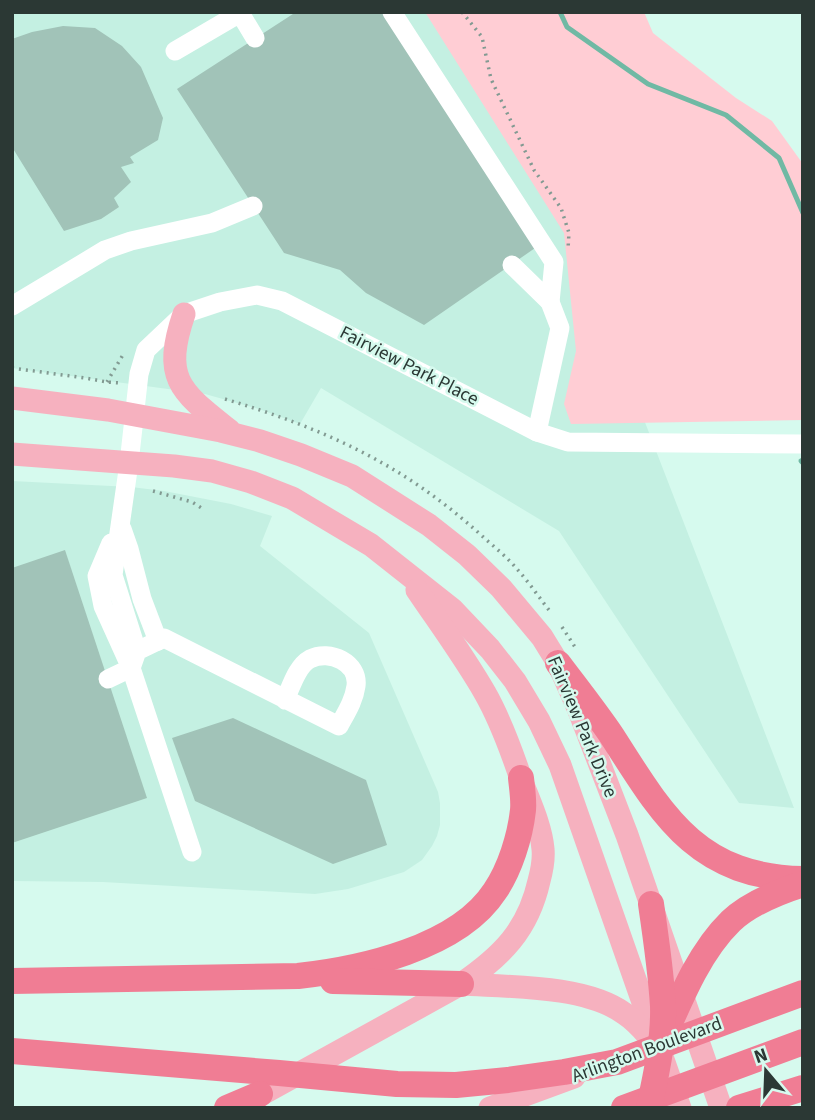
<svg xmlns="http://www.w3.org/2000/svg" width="815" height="1120" viewBox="0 0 815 1120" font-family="'Source Sans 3',sans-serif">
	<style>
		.built { fill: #c4f0e2 }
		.green { fill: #ffcdd4 }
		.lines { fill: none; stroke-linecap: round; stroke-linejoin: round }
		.stream { stroke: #70b9a4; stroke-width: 5 }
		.building { fill: #a1c3b8 }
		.path { stroke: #829a92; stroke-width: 3.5; stroke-dasharray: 2 5; stroke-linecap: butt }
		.minor { stroke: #fff; stroke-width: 19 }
		.major { stroke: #f6b1bf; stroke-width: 23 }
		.highway { stroke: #f07d94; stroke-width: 26 }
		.labels { text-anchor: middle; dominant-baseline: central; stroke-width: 5; stroke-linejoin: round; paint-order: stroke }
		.street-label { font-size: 19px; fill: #2b3834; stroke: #d6faee }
	</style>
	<rect width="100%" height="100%" fill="#d6faee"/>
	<!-- built -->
	<g class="built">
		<path d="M12 12H490L602 311 794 808 739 803 559 531 321 388 300 424 259 409 205 394 12 368Z"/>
		<path d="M12 481 131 487 164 491 231 504 272 516 260 546 369 633 438 792 440 803V825L437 836 432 846 422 860 404 872 348 889 315 894 103 882 12 881Z"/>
	</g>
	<!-- green -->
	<path class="green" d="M425 12H644L653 33 736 98 772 121 803 164V420L571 424 564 404 576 351 564 233Z"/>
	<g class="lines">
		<!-- stream -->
		<g class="stream">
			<path d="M560 12 567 27 648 84 726 115 779 158 803 213"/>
			<path d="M801 461 803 463"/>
		</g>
	</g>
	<!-- building -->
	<g class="building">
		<path d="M296 12H382L538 246 424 325 366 293 340 270 284 253 177 89Z"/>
		<path d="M63 26 95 28 122 46 141 67 163 118 158 140 130 157 134 163 121 167 131 182 114 198 119 207 101 219 64 231 12 147V39L32 32Z"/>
		<path d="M65 550 147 798 12 843V568Z"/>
		<path d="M233 718 366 780 387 845 333 864 195 801 172 738Z"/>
	</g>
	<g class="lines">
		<!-- path -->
		<g class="path">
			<path d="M462 12 482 37 491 79 534 170 561 208 569 233 568 249"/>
			<path d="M12 368 85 378 107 382 121 383"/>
			<path d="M107 382 124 353"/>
			<path d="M225 399C325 429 403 464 481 535 493 546 506 556 516 568 528 581 538 596 549 610"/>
			<path d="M153 491 192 502 203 509"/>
			<path d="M562 627 575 647"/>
		</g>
		<!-- minor -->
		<g class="minor">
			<path d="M392 12 554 262 550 302 512 265"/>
			<path d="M175 51 240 13 255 38"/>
			<path d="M12 306 105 250 131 241 212 223 253 206"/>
			<path d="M537 432 560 328 550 302"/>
			<path d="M122 529 129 549 142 599 158 641"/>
			<path d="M137 651 113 575 129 463 139 374 146 350 184 314 220 302 257 295 282 301 537 432 568 442 803 444"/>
			<path d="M108 679 131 668 103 606 97 576 111 543"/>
			<path d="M192 852 131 668 137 651 164 638 339 726C346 713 354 701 356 686 359 663 330 649 310 659 297 666 291 687 285 700"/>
		</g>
		<!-- major -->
		<g class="major">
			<path d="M184 314C162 379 180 391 229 430"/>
			<path d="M12 398 108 410 221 431 260 441 301 455 352 476 429 525 467 555 501 588 542 637 558 663 578 708 627 835 721 1108"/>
			<path d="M12 454 174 466 212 471 251 482 292 498 371 545 452 609 490 649 515 681 539 721 560 765 680 1108"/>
			<path d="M461 984C509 987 586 985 625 1014 636 1021 644 1031 652 1040"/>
			<path d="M244 1104 461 984C502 956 528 930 539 881 542 870 544 859 543 849 541 826 530 803 522 782 512 752 501 721 485 693 465 658 440 624 417 590"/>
			<path d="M490 1108 574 1077"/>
		</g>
		<!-- highway -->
		<g class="highway">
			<path d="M558 663C576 687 595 711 612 736 663 816 697 877 803 879"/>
			<path d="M12 981 298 976C361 969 458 948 495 891 510 869 520 837 523 810 524 800 522 788 521 778"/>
			<path d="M333 981 461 984"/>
			<path d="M659 1048C678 1005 697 954 731 921 750 903 778 892 803 884"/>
			<path d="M12 1051 279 1073 397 1084 456 1085 508 1080 564 1072 617 1062 803 993"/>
			<path d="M227 1108 260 1094"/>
			<path d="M624 1108 803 1042"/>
			<path d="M649 1108C656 1075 664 1040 663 1006 661 972 656 938 651 904"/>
			<path d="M739 1108 803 1088"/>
		</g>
	</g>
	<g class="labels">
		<!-- street labels -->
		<g class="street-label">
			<text transform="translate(409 366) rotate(27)">Fairview Park Place</text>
			<text transform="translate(582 727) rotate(67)">Fairview Park Drive</text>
			<text transform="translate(647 1050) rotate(-20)">Arlington Boulevard</text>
		</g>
	</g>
	<!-- border -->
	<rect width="815" height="1120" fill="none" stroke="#2b3834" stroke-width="28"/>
	<!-- north arrow -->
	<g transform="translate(766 1071) rotate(341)" stroke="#d6faee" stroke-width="5" paint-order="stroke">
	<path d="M0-5L12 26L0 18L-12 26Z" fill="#2b3834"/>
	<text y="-10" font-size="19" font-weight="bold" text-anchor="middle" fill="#2b3834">N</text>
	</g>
</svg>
